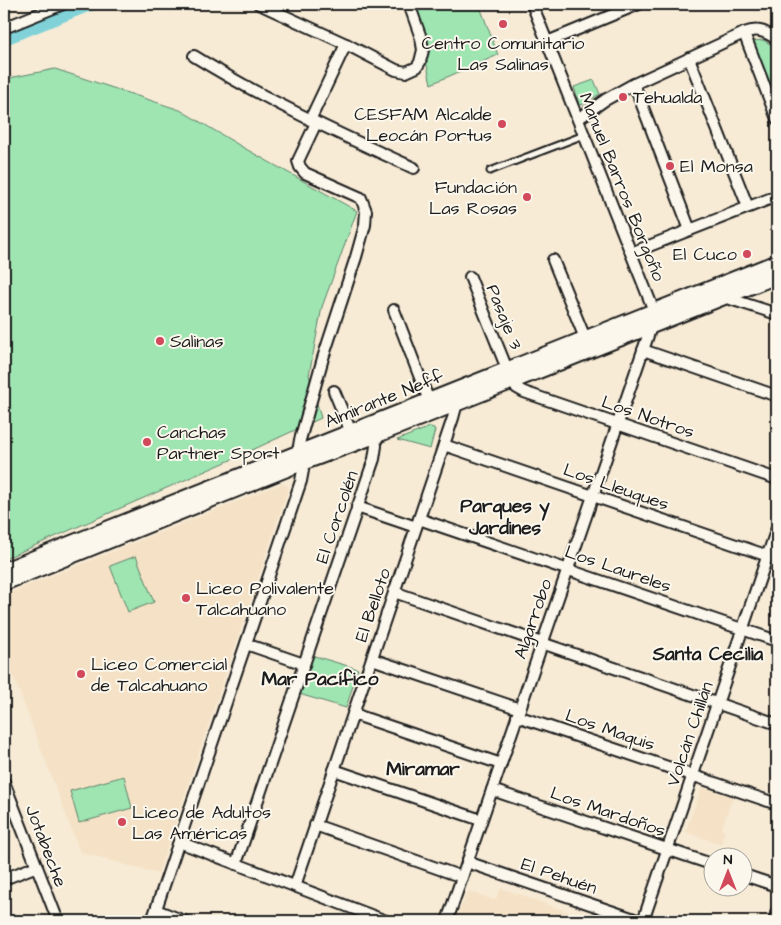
<svg xmlns="http://www.w3.org/2000/svg" width="781" height="925" viewBox="0 0 781 925" font-family="'Architects Daughter',sans-serif">
	<style>
		.built { fill: #f5e2c6 }
		.park { fill: #9ee5b2; stroke: #5d8067 }
		.lines { fill: none; stroke-linecap: round; stroke-linejoin: round }
		.canal { stroke: #81d2d8; stroke-width: 11 }
		.lane-casing { stroke: #1c1c1c; stroke-width: 9 }
		.street-casing { stroke: #1c1c1c; stroke-width: 14 }
		.secondary-casing { stroke: #1c1c1c; stroke-width: 18 }
		.lane { stroke: #fbf7ec; stroke-width: 5 }
		.street { stroke: #fbf7ec; stroke-width: 10 }
		.secondary { stroke: #fbf7ec; stroke-width: 14 }
		.poi-dot { fill: #d1495b; stroke: #fbf7ec; stroke-width: 2 }
		.labels { text-anchor: middle; dominant-baseline: central; stroke-width: 4; stroke-linejoin: round; paint-order: stroke }
		.poi-label { font-size: 18px; fill: #1c1c1c; stroke: #fbf7ec; text-anchor: start }
		.street-label { font-size: 18px; fill: #1c1c1c; stroke: #fbf7ec }
		.neighbourhood-label { font-size: 19px; font-weight: bold; fill: #1c1c1c; stroke: #fbf7ec }
	</style>
	<rect width="100%" height="100%" fill="#f7ebd6"/>
	<filter id="ink" filterUnits="userSpaceOnUse"><feTurbulence type="fractalNoise" baseFrequency=".02" numOctaves="2"/><feDisplacementMap in="SourceGraphic" scale="10" xChannelSelector="R" yChannelSelector="G"/><feConvolveMatrix kernelMatrix="1 2 1 2 8 2 1 2 1" color-interpolation-filters="sRGB"/></filter>
	<g filter="url(#ink)">
		<!-- built -->
		<g class="built">
			<path d="M283 483 289 487 158 874 80 852 4 652V595Z"/>
			<path d="M702 787 733 797 721 830 725 831 721 844 685 832Z"/>
			<path d="M501 888 593 921H455L468 891 495 900Z"/>
		</g>
		<!-- park -->
		<g class="park">
			<path d="M414 4H479L498 55 431 84Z"/>
			<path d="M763 40 777 48V99L753 41Z"/>
			<path d="M55 69 180 110 244 148 357 211 322 307 309 375 321 418 233 459 4 559V79Z"/>
			<path d="M594 80 600 94 580 106 574 87Z"/>
			<path d="M430 427 434 428 435 430 430 449 397 440Z"/>
			<path d="M136 556 154 602 128 612 110 566Z"/>
			<path d="M311 655 358 669 346 708 299 694Z"/>
			<path d="M124 776 132 808 79 823 70 791Z"/>
		</g>
		<g class="lines">
			<!-- canal -->
			<path class="canal" d="M4 40 94 4"/>
			<defs>
				<path id="lane" d="M490 171 584 135"/>
				<g id="street">
					<path d="M259 4 346 44 396 70 406 72 417 67 420 62 423 50 421 38 409 4"/>
					<path d="M4 28 63 4"/>
					<path d="M744 33 777 119"/>
					<path d="M547 42 639 4"/>
					<path d="M194 56C265 100 339 134 414 168"/>
					<path d="M689 58 748 207"/>
					<path d="M634 84 690 230"/>
					<path d="M578 119 605 100 634 84 744 33C758 28 764 31 777 39"/>
					<path d="M310 120 346 44"/>
					<path d="M631 253 777 196"/>
					<path d="M553 260 585 338"/>
					<path d="M470 277 507 369"/>
					<path d="M724 297 777 314"/>
					<path d="M394 310 429 401"/>
					<path d="M643 350 777 396"/>
					<path d="M511 382 517 388 524 392 777 479"/>
					<path d="M334 391 351 432"/>
					<path d="M444 445 777 559"/>
					<path d="M357 507 416 527"/>
					<path d="M419 519 777 641"/>
					<path d="M394 592 777 724"/>
					<path d="M246 644 304 664"/>
					<path d="M372 659 520 709"/>
					<path d="M353 714 501 764"/>
					<path d="M517 716 777 804"/>
					<path d="M334 770 481 820"/>
					<path d="M4 782 58 921"/>
					<path d="M492 790 714 865"/>
					<path d="M315 825 462 877"/>
					<path d="M179 842 386 921"/>
					<path d="M467 862 640 921"/>
					<path d="M236 864 374 459 376 446 375 436"/>
					<path d="M744 875 777 886"/>
					<path d="M4 879 37 866"/>
					<path d="M295 886 453 418 457 403 456 399"/>
					<path d="M156 910 184 921"/>
					<path d="M152 921 301 481 303 470 299 446 300 440 323 358 356 257 365 225 366 211 361 198 305 173 300 167 298 161 316 123"/>
					<path d="M447 921 651 327 654 311 532 4"/>
					<path d="M643 921 777 528"/>
					<path d="M774 921 777 911"/>
				</g>
				<g id="secondary">
					<path d="M4 570 777 262"/>
					<path d="M4 583 302 463 375 436 777 276"/>
				</g>
			</defs>
			<!-- lane casing -->
			<use href="#lane" class="lane-casing"/>
			<!-- street casing -->
			<use href="#street" class="street-casing"/>
			<!-- secondary casing -->
			<use href="#secondary" class="secondary-casing"/>
			<!-- lane -->
			<use href="#lane" class="lane"/>
			<!-- street -->
			<use href="#street" class="street"/>
			<!-- secondary -->
			<use href="#secondary" class="secondary"/>
		</g>
	</g>
	<!-- markers -->
	<g class="poi-dot">
		<circle cx="503" cy="24" r="5"/>
		<circle cx="623" cy="97" r="5"/>
		<circle cx="502" cy="124" r="5"/>
		<circle cx="670" cy="166" r="5"/>
		<circle cx="527" cy="197" r="5"/>
		<circle cx="747" cy="254" r="5"/>
		<circle cx="160" cy="341" r="5"/>
		<circle cx="147" cy="442" r="5"/>
		<circle cx="186" cy="598" r="5"/>
		<circle cx="81" cy="674" r="5"/>
		<circle cx="122" cy="822" r="5"/>
	</g>
	<g class="labels">
		<!-- poi labels -->
		<g class="poi-label">
			<text x="503" y="43" text-anchor="middle">Centro Comunitario<tspan x="503" dy="21">Las Salinas</tspan></text>
			<text x="633" y="97">Tehualda</text>
			<text x="492" y="114" text-anchor="end">CESFAM Alcalde<tspan x="492" dy="21">Leocán Portus</tspan></text>
			<text x="680" y="166">El Monsa</text>
			<text x="517" y="187" text-anchor="end">Fundación<tspan x="517" dy="21">Las Rosas</tspan></text>
			<text x="737" y="254" text-anchor="end">El Cuco</text>
			<text x="170" y="341">Salinas</text>
			<text x="157" y="432">Canchas<tspan x="157" dy="21">Partner Sport</tspan></text>
			<text x="196" y="588">Liceo Polivalente<tspan x="196" dy="21">Talcahuano</tspan></text>
			<text x="91" y="664">Liceo Comercial<tspan x="91" dy="21">de Talcahuano</tspan></text>
			<text x="132" y="812">Liceo de Adultos<tspan x="132" dy="21">Las Américas</tspan></text>
		</g>
		<!-- street labels -->
		<g class="street-label">
			<text transform="translate(622 187) rotate(68)">Manuel Barros Borgoño</text>
			<text transform="translate(504 317) rotate(68)">Pasaje 3</text>
			<text transform="translate(384 399) rotate(-22)">Almirante Neff</text>
			<text transform="translate(648 417) rotate(19)">Los Notros</text>
			<text transform="translate(616 487) rotate(19)">Los Lleuques</text>
			<text transform="translate(337 517) rotate(-71)">El Corcolén</text>
			<text transform="translate(618 569) rotate(19)">Los Laureles</text>
			<text transform="translate(373 605) rotate(-71)">El Belloto</text>
			<text transform="translate(533 619) rotate(-71)">Algarrobo</text>
			<text transform="translate(610 730) rotate(19)">Los Maquis</text>
			<text transform="translate(690 734) rotate(-71)">Volcán Chillán</text>
			<text transform="translate(608 812) rotate(19)">Los Mardoños</text>
			<text transform="translate(46 846) rotate(69)">Jotabeche</text>
			<text transform="translate(559 876) rotate(19)">El Pehuén</text>
		</g>
		<!-- neighbourhood labels -->
		<g class="neighbourhood-label">
			<text x="505" y="506">Parques y<tspan x="505" dy="22">Jardines</tspan></text>
			<text x="708" y="654">Santa Cecilia</text>
			<text x="320" y="679">Mar Pacífico</text>
			<text x="423" y="769">Miramar</text>
		</g>
	</g>
	<!-- margin -->
	<rect width="781" height="925" fill="none" stroke="#fbf7ec" stroke-width="20"/>
	<rect x="10" y="10" width="761" height="905" fill="none" stroke="#1c1c1c" stroke-width="2" filter="url(#ink)"/>
	<!-- north arrow -->
	<g transform="translate(728 872)"><circle r="24" fill="#fbf7ec" stroke="#a29f99"/>
	<path d="M0-4L9 19L0 12L-9 19Z" fill="#d1495b"/>
	<text y="-8" font-size="14" font-weight="bold" text-anchor="middle" fill="#1c1c1c">N</text>
	</g>
</svg>
